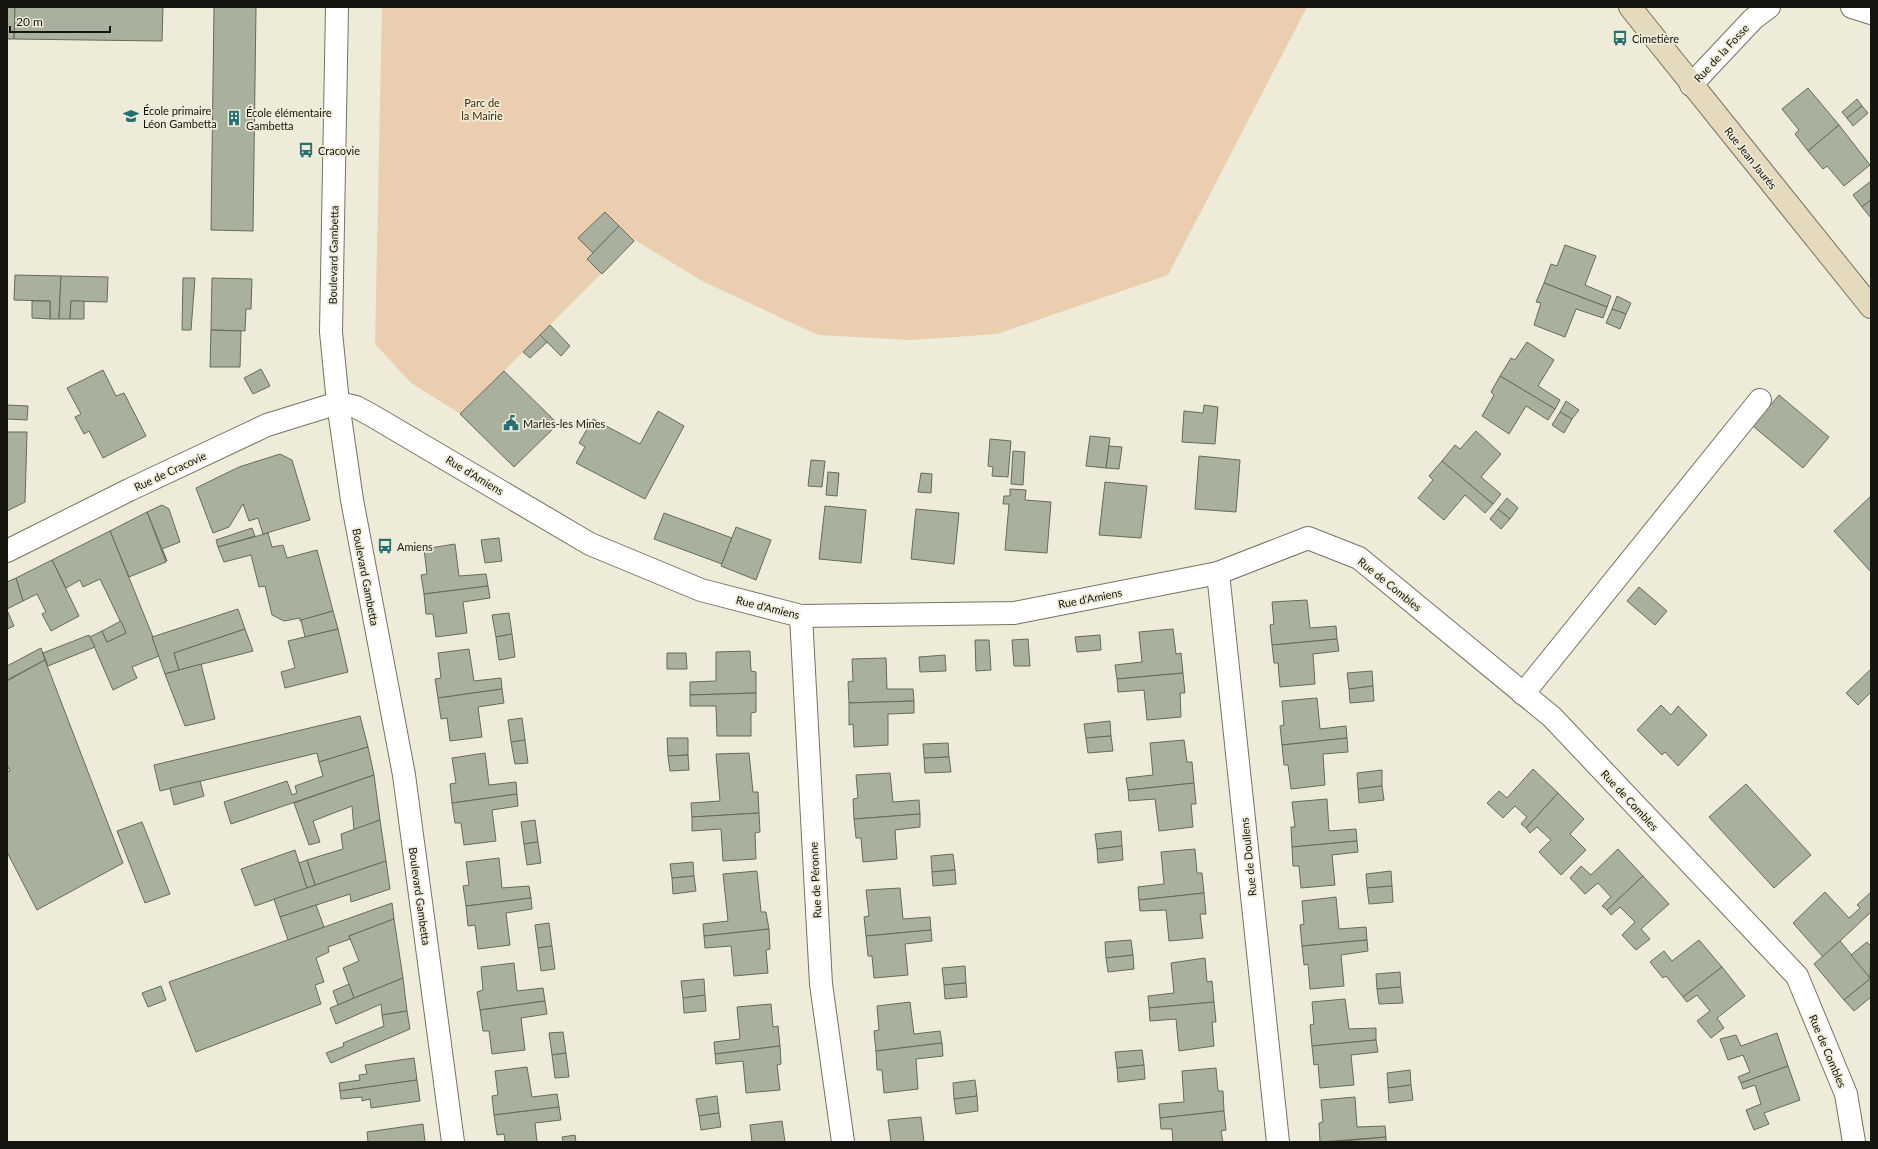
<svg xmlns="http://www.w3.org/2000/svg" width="1878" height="1149" viewBox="0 0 1878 1149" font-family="Lato,sans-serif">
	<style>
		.green { fill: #ebcdb0 }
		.building { fill: #aab09e; stroke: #656a5a }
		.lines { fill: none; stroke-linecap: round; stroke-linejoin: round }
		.minor-casing { stroke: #747362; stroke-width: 24 }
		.tertiary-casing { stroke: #747362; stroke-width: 24 }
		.secondary-casing { stroke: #747362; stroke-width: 24 }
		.minor { stroke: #fff; stroke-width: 22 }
		.tertiary { stroke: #fff; stroke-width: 22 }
		.secondary { stroke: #e5dabe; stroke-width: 22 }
		.labels { text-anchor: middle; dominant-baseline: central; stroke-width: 3.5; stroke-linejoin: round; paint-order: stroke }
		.poi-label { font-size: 11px; fill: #15140e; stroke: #eeecd9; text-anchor: start }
		.street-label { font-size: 11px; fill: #15140e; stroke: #eeecd9 }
		.park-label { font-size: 11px; fill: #482904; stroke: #eeecd9 }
	</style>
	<rect width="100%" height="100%" fill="#eeecd9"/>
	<!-- green -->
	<path class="green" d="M382 7H1307L1168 275 997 334 911 340 818 335 702 281 635 240 461 414 411 383 375 344Z"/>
	<!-- building -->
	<g class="building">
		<path d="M7 7H15L14 39H7Z"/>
		<path d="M15 7H163L162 41 14 39Z"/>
		<path d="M214 7H256L253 231 211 230Z"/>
		<path d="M1808 88 1839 125 1808 151 1795 134 1799 130 1782 109Z"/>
		<path d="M1857 99 1862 106 1847 118 1842 112Z"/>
		<path d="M1862 106 1868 113 1853 126 1847 118Z"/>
		<path d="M1839 125 1870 165 1844 186 1827 166 1823 169 1808 151Z"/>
		<path d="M1871 181V200L1862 207 1853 195Z"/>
		<path d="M1871 200V218L1862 207Z"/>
		<path d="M605 212 619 226 593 253 578 238Z"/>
		<path d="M619 226 634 241 602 274 587 259Z"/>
		<path d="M1565 245 1596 256 1585 285 1611 296 1607 307 1544 283 1551 264 1557 266Z"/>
		<path d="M15 275 61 276 59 319H50V301L14 300Z"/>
		<path d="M61 276 108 277 107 302 71 301 70 319H59Z"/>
		<path d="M183 278H195L191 330H182Z"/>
		<path d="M212 278 252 279 251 309H246L245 331 211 330Z"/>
		<path d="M1544 283 1607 307 1603 318 1576 309 1565 337 1534 325 1541 303 1536 302Z"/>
		<path d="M1617 296 1631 303 1626 314 1612 309Z"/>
		<path d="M32 301H50V319L32 318Z"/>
		<path d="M71 301H84V319H70Z"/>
		<path d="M1612 309 1626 314 1620 329 1606 323Z"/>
		<path d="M550 325 570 346 561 356 540 335Z"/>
		<path d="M211 330 241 331 240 367H210Z"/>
		<path d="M540 335 547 342 530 358 523 352Z"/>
		<path d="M1527 342 1554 360 1538 386 1560 400 1555 409 1500 376 1511 358 1515 360Z"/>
		<path d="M261 369 270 386 253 394 244 378Z"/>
		<path d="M103 370 116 396 124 393 146 436 103 458 89 431 84 434 75 417 81 414 67 388Z"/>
		<path d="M504 371 558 424 514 467 460 414Z"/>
		<path d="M1500 376 1555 409 1548 420 1526 406 1509 434 1482 416 1494 395 1491 392Z"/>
		<path d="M1779 395 1829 437 1803 468 1753 426Z"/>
		<path d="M1566 401 1579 410 1572 419 1560 412Z"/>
		<path d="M7 405 28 406 27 420 7 419Z"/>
		<path d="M1204 405 1218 407 1215 444 1182 442 1184 411 1203 413Z"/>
		<path d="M658 411 684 426 645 499 576 463 585 447 579 443 593 419 640 444Z"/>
		<path d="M1560 412 1572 419 1564 433 1552 425Z"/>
		<path d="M1476 431 1501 454 1481 477 1501 494 1493 504 1442 461 1455 445 1460 449Z"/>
		<path d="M7 432H27L25 502 7 511Z"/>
		<path d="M1090 436 1110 438 1106 468 1086 466Z"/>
		<path d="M990 439 1011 441 1008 477 992 476 993 467 988 466Z"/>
		<path d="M1109 446 1122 447 1119 469 1106 468Z"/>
		<path d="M1013 451 1025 452 1023 485 1011 484Z"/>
		<path d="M280 454 292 460 310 520 263 534 258 518 249 521 243 504 229 527 213 533 196 488 239 467Z"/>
		<path d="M1199 456 1240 460 1236 512 1195 509Z"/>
		<path d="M811 460 825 461 822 487 808 486Z"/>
		<path d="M1442 461 1493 504 1485 513 1465 495 1444 520 1418 498 1433 480 1429 476Z"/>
		<path d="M828 472 839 473 837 496 826 495Z"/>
		<path d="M921 473 932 474 931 493 918 492Z"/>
		<path d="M1105 482 1147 486 1141 538 1099 535Z"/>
		<path d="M1010 489 1026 490 1025 500 1051 502 1047 553 1005 550 1009 504H1003L1004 496H1010Z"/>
		<path d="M1871 496V572L1834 531Z"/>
		<path d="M1507 498 1518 508 1510 519 1498 509Z"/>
		<path d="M162 505 169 509 180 542 162 549 167 561 147 512Z"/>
		<path d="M825 506 866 510 861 563 819 559Z"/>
		<path d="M916 509 959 513 954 564 911 559Z"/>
		<path d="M1498 509 1510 519 1501 529 1490 519Z"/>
		<path d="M147 512 166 562 129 577 110 531Z"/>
		<path d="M664 513 732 538 722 564 654 539Z"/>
		<path d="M736 527 771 540 756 580 721 566Z"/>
		<path d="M252 528 255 536 218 547 216 540Z"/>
		<path d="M110 531 153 637H152L159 656 132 667 137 678 113 690 90 637 102 631 107 642 126 633 100 579 83 587 80 580 66 588 52 560Z"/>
		<path d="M268 533 272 547 283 545 287 558 317 550 333 611 300 621V618L284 621 272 615 265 586 259 587 251 555 224 562 218 547Z"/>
		<path d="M499 538 502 561 485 563 481 540Z"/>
		<path d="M455 544 459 576 486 574 488 586 424 594 421 575 427 574 424 549Z"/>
		<path d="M52 560 79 616 51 631 42 614 46 612 37 594 23 601 16 578Z"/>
		<path d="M16 578 23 601 7 609V582Z"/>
		<path d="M488 586 490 598 463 602 467 633 436 637 433 614H426L424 594Z"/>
		<path d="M1639 587 1667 611 1655 625 1627 601Z"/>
		<path d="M1307 600 1310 628 1336 626 1337 639 1272 645 1270 625 1274 624 1272 602Z"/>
		<path d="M238 609 245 629 174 653 179 670 165 674 152 637Z"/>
		<path d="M7 610 14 626 7 629Z"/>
		<path d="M333 611 338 629 305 637 301 620Z"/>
		<path d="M509 613 512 634 496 637 492 615Z"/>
		<path d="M121 621 126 633 107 642 102 631Z"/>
		<path d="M245 629 253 651 179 670 174 653Z"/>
		<path d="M338 629 348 672 285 688 281 672 295 668 288 641Z"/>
		<path d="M1173 629 1176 654 1181 653 1183 673 1117 679 1115 665 1142 662 1139 632Z"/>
		<path d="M512 634 515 657 499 660 496 637Z"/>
		<path d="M89 635 95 647 48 666 43 653Z"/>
		<path d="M1100 635 1101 650 1077 652 1075 637Z"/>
		<path d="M1028 639 1030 666H1014L1012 640Z"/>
		<path d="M1337 639 1339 651 1313 654 1315 684 1280 687 1278 663H1274L1272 645Z"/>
		<path d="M975 640H989L991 670 976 671Z"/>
		<path d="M41 648 45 660 7 680V666Z"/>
		<path d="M469 649 474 681 501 678 502 689 438 698 435 679 441 678 438 653Z"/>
		<path d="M750 651 751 671 756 672V693L690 695V682L716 681V652Z"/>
		<path d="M667 653H686L687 669H667Z"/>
		<path d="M945 655 946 671 920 672 919 657Z"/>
		<path d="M886 658 887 689H913L914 701 849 703 848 682 853 681 852 659Z"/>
		<path d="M45 660 123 863 37 910 7 852V772L10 771 7 765V681Z"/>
		<path d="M201 664 215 719 185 726 165 674Z"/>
		<path d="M1871 669V692L1858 705 1846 693Z"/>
		<path d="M1372 671 1373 686 1349 689 1347 673Z"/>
		<path d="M1183 673 1185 693H1180L1181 717 1147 720 1144 690 1118 692 1117 679Z"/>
		<path d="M1373 686 1374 701 1350 703 1349 689Z"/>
		<path d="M502 689 504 703 478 707 482 737 450 741 447 718 441 719 438 698Z"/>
		<path d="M756 693V712L751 713V736H717L716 706H690V695Z"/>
		<path d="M1317 698 1320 729 1346 726 1347 738 1282 745 1280 726 1284 725 1282 701Z"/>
		<path d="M914 701V713L888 714V745L854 747 853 724 849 725V703Z"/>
		<path d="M1661 705 1671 715 1678 706 1707 735 1678 766 1665 752 1662 755 1637 730Z"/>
		<path d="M360 716 368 747 319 762 317 753 160 791 154 765Z"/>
		<path d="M522 718 525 740 511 742 508 720Z"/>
		<path d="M1110 721 1111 736 1086 738 1084 724Z"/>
		<path d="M1111 736 1113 751 1088 753 1086 738Z"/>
		<path d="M667 738H688V755L668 756Z"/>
		<path d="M1347 738 1348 752 1323 754 1325 785 1291 789 1288 765H1284L1282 745Z"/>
		<path d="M525 740 528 763 515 764 511 742Z"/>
		<path d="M1184 740 1187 762H1192L1194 783 1128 790 1126 778 1153 775 1150 743Z"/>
		<path d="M948 743 949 757 924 758 923 744Z"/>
		<path d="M368 747 374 775 231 824 224 802 287 781 292 795 297 793 295 786 323 776 319 762Z"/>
		<path d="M485 753 489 785 516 782 517 794 452 803 450 784 456 783 452 758Z"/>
		<path d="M749 753 753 792H758L759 813 692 817 691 803 720 801 716 754Z"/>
		<path d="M688 755 689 770 670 771 668 756Z"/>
		<path d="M949 757 951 772 925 773 924 758Z"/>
		<path d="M1533 769 1558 793 1526 828 1521 824 1527 817 1515 806 1503 818 1487 803 1499 791 1507 798Z"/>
		<path d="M1382 770V786L1358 789 1357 773Z"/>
		<path d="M890 773 893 802 919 800 920 814 854 819 853 799 858 798 856 775Z"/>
		<path d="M374 775 380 820 354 830 352 806 313 821 320 842 309 845 294 803Z"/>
		<path d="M200 781 204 796 174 805 170 788Z"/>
		<path d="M1194 783 1196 804H1191L1193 827 1159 831 1155 799 1129 801 1128 790Z"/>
		<path d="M1746 784 1811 855 1774 888 1709 817Z"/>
		<path d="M1382 786 1384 800 1359 803 1358 789Z"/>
		<path d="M1558 793 1584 819 1570 834 1586 850 1561 875 1539 852 1551 840 1537 827 1530 833 1526 828Z"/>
		<path d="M517 794 518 806 492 810 496 841 464 845 461 823H455L452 803Z"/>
		<path d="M1327 799 1329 831 1356 829 1357 841 1292 847 1291 827H1295L1292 802Z"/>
		<path d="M759 813 760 832 755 833 756 859 723 861 721 829 692 831V817Z"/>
		<path d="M920 814V827L895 830 897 859 863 862 861 838H856L854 819Z"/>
		<path d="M380 820 386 861 315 885 307 860 343 849 341 834Z"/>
		<path d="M535 820 538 842 524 844 521 822Z"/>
		<path d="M142 822 170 894 145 903 117 831Z"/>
		<path d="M1121 831 1122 846 1097 849 1095 834Z"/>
		<path d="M1357 841 1358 852 1332 855 1335 885 1301 888 1299 866H1293L1292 847Z"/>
		<path d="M538 842 541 863 527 865 524 844Z"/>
		<path d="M1122 846 1123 860 1098 863 1097 849Z"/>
		<path d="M1195 849 1197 873H1202L1204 893 1139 900 1138 887 1164 884 1161 852Z"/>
		<path d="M1618 849 1643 876 1607 910 1602 906 1611 897 1598 883 1585 894 1570 878 1581 866 1591 875Z"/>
		<path d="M295 850 307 888 255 906 241 869Z"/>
		<path d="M953 854 955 870 932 872 931 856Z"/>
		<path d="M499 858 502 888 529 886 531 898 466 906 463 886 469 885 466 862Z"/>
		<path d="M307 860 315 885 307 888 299 863Z"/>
		<path d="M386 861 390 889 351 902 350 894 280 917 274 899Z"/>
		<path d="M693 862 694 876 672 878 670 864Z"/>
		<path d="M955 870 956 884 933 886 932 872Z"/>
		<path d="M757 871 761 912H766L769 929 704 936 703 924 728 921 723 874Z"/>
		<path d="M1391 871 1392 886 1367 888 1366 874Z"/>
		<path d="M694 876 696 891 673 894 672 878Z"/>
		<path d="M1643 876 1669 904 1641 929 1650 939 1636 950 1622 935 1635 922 1620 907 1611 915 1607 910Z"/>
		<path d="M1392 886 1393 902 1369 904 1367 888Z"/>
		<path d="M900 888 903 919 930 917 931 930 866 936 864 917 869 916 866 890Z"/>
		<path d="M1825 892 1849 918 1860 908 1857 905 1871 892V912L1823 957 1793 923Z"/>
		<path d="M1204 893 1206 914H1200L1203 938 1169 941 1166 910 1140 911 1139 900Z"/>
		<path d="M1336 897 1339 929 1366 927 1367 940 1302 946 1300 925 1304 924 1302 901Z"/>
		<path d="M531 898 532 909 506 913 510 945 478 949 475 925 468 926 466 906Z"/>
		<path d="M392 903 394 919 349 936 350 939 328 947 329 952 316 958 324 982 315 985 321 1004 196 1052 169 982Z"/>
		<path d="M316 905 324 927 288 940 280 917Z"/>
		<path d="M394 919 403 978 354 998 343 968 359 961 349 936Z"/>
		<path d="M549 923 552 946 538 948 535 925Z"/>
		<path d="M769 929 770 949 766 950 768 973 734 976 731 946 705 948 704 936Z"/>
		<path d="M931 930 932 941 905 944 908 975 874 978 872 956H868L866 936Z"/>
		<path d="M1131 940 1133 955 1106 958 1105 942Z"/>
		<path d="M1367 940 1368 951 1341 955 1344 986 1310 989 1308 964 1304 965 1302 946Z"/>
		<path d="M1699 940 1722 967 1683 997 1666 976 1663 978 1650 962 1664 951 1672 961Z"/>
		<path d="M1840 941 1871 978 1844 1000 1814 964Z"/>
		<path d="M1867 942 1871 946 1870 978 1851 955Z"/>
		<path d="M552 946 555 969 541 971 538 948Z"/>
		<path d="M1133 955 1134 969 1108 972 1106 958Z"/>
		<path d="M1205 958 1207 982 1212 981 1214 1002 1149 1008 1148 996 1174 993 1171 963Z"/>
		<path d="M514 963 517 991 543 988 545 1001 480 1010 477 992 483 990 481 967Z"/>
		<path d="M965 966 966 983 944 985 942 968Z"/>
		<path d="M1722 967 1745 996 1717 1018 1724 1028 1711 1038 1697 1021 1710 1011 1697 995 1687 1002 1683 997Z"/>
		<path d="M1400 972 1401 987 1377 989 1376 974Z"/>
		<path d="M403 978 407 1011 382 1015 381 1004 336 1024 330 1008Z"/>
		<path d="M1871 978V997L1854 1011 1844 1000Z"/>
		<path d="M704 979 705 995 683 998 681 981Z"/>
		<path d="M966 983 967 997 945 999 944 985Z"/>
		<path d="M349 984 354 998 338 1005 333 991Z"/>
		<path d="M161 986 166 1000 148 1007 142 993Z"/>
		<path d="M1401 987 1403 1003 1379 1004 1377 989Z"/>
		<path d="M705 995 706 1011 684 1013 683 998Z"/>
		<path d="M1345 999 1349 1029 1376 1028V1040L1312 1046 1310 1025 1314 1024 1312 1002Z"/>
		<path d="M545 1001 547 1014 521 1018 525 1050 492 1054 489 1031H483L480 1010Z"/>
		<path d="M910 1002 914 1034 940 1031 942 1043 876 1051 874 1031 879 1030 877 1006Z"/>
		<path d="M1214 1002 1216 1022H1212L1214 1046 1179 1051 1176 1019 1150 1021 1149 1008Z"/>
		<path d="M771 1004 773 1027 778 1026 780 1046 715 1054 714 1042 740 1039 737 1007Z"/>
		<path d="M407 1011 410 1029 331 1063 326 1053 344 1046 343 1043 384 1026 382 1015Z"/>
		<path d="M563 1032 566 1053 552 1055 549 1033Z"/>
		<path d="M1777 1033 1788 1066 1741 1083 1738 1077 1750 1072 1743 1055 1728 1060 1720 1039 1736 1035 1741 1046Z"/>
		<path d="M1376 1040 1378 1052 1351 1055 1354 1085 1320 1088 1318 1064 1314 1065 1312 1046Z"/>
		<path d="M942 1043 943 1056 916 1059 918 1089 884 1093 882 1070H877L876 1051Z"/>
		<path d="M780 1046 781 1064 777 1065 780 1090 746 1093 743 1061 716 1064 715 1054Z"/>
		<path d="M1142 1050 1144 1065 1117 1068 1115 1052Z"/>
		<path d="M566 1053 569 1077 555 1078 552 1055Z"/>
		<path d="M414 1058 417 1080 340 1091 339 1083 360 1080 359 1075 367 1074 365 1065Z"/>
		<path d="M1144 1065 1145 1079 1118 1082 1117 1068Z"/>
		<path d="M1788 1066 1800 1100 1764 1113 1769 1124 1754 1130 1746 1110 1761 1104 1755 1085 1743 1089 1741 1083Z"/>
		<path d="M527 1067 532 1097 557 1094 559 1107 494 1115 492 1096 498 1095 495 1071Z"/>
		<path d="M1216 1068 1218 1091H1223L1224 1111 1160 1118 1159 1104 1184 1102 1182 1071Z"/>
		<path d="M1410 1070 1411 1085 1388 1088 1387 1073Z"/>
		<path d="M417 1080 420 1101 371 1108 370 1099 362 1101V1097L341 1099 340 1091Z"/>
		<path d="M975 1080 977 1096 954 1099 953 1083Z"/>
		<path d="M1411 1085 1413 1100 1389 1103 1388 1088Z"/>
		<path d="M717 1096 719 1113 699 1116 696 1099Z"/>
		<path d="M977 1096 978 1111 956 1114 954 1099Z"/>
		<path d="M1355 1097 1357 1127 1385 1126 1386 1137 1320 1142 1319 1123 1323 1122 1321 1100Z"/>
		<path d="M559 1107 561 1120 535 1123 537 1142H505L504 1134 497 1135 494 1115Z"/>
		<path d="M1224 1111 1226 1130 1221 1131 1223 1142H1173L1172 1129H1161L1160 1118Z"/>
		<path d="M719 1113 721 1127 701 1130 699 1116Z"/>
		<path d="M921 1117 924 1142H891L888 1120Z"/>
		<path d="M782 1121 785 1142H752L750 1125Z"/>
		<path d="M423 1124 425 1142H368L367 1132Z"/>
		<path d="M575 1135 576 1142H563L562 1137Z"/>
		<path d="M1386 1137V1142H1332Z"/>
	</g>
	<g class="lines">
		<defs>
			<g id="minor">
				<path d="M1852 7 1871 13"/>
				<path d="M1691 85 1753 19 1769 7"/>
				<path d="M7 551 129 490 267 425 338 403 356 407 371 415 590 544 701 590 801 616 1014 613 1218 573 1308 538 1359 558 1552 717 1797 976 1846 1094 1854 1142"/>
				<path d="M1218 573 1278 1142"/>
				<path d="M801 616 821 984 843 1142"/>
				<path d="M1523 694 1760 400"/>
			</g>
			<path id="tertiary" d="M337 7 331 332 338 403 352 500 404 775 453 1142"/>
			<path id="secondary" d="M1630 7 1871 307"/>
		</defs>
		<!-- minor casing -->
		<use href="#minor" class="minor-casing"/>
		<!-- tertiary casing -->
		<use href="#tertiary" class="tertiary-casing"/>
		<!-- secondary casing -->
		<use href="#secondary" class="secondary-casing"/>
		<!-- minor -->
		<use href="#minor" class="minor"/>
		<!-- tertiary -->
		<use href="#tertiary" class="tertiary"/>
		<!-- secondary -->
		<use href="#secondary" class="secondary"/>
	</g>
	<!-- icons -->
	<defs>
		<symbol id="bus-bare" viewBox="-9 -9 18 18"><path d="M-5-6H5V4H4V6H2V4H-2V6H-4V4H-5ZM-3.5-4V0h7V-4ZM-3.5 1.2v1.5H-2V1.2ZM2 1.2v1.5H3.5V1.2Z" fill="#257072" stroke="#eeecd9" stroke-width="2.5" paint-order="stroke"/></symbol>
		<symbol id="school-bare" viewBox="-9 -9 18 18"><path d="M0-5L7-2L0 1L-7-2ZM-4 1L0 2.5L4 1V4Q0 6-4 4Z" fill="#257072" stroke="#eeecd9" stroke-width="2.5" paint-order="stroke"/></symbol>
		<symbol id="building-bare" viewBox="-9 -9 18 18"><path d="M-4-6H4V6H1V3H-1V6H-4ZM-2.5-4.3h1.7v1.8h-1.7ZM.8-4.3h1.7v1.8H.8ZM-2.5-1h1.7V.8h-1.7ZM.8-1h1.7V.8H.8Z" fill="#257072" stroke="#eeecd9" stroke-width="2.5" paint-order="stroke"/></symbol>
		<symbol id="civic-bare" viewBox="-9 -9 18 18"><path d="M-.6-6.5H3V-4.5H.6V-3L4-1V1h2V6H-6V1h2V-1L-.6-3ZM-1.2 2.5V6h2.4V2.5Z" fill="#257072" stroke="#eeecd9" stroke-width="2.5" paint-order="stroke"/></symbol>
	</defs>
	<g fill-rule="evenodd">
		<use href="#bus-bare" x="1609" y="27" width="22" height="22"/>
		<use href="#school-bare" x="120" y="105" width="22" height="22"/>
		<use href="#building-bare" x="223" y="107" width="22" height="22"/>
		<use href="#bus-bare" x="295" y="139" width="22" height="22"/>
		<use href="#civic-bare" x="500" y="412" width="22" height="22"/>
		<use href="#bus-bare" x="374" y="535" width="22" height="22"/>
	</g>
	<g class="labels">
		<!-- poi labels -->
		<g class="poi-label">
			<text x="1632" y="38">Cimetière</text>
			<text x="143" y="110">École primaire<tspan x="143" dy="13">Léon Gambetta</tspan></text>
			<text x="246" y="112">École élémentaire<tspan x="246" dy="13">Gambetta</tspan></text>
			<text x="318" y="150">Cracovie</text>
			<text x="523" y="423">Marles-les Mines</text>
			<text x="397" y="546">Amiens</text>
		</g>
		<!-- street labels -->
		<g class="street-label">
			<text transform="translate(1721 53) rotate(-47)">Rue de la Fosse</text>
			<text transform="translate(1751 158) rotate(51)">Rue Jean Jaurès</text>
			<text transform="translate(333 255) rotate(-89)">Boulevard Gambetta</text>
			<text transform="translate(170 471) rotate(-25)">Rue de Cracovie</text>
			<text transform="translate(475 475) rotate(31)">Rue d'Amiens</text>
			<text transform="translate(366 577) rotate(79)">Boulevard Gambetta</text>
			<text transform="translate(1390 584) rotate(39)">Rue de Combles</text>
			<text transform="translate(1090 598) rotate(-11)">Rue d'Amiens</text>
			<text transform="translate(768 607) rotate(14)">Rue d'Amiens</text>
			<text transform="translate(1630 800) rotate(47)">Rue de Combles</text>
			<text transform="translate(1248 857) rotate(-96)">Rue de Doullens</text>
			<text transform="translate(815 880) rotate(-93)">Rue de Péronne</text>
			<text transform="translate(420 896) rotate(82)">Boulevard Gambetta</text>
			<text transform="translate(1828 1051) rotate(67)">Rue de Combles</text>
		</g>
		<!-- park labels -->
		<g class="park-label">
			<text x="482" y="102">Parc de<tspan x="482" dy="13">la Mairie</tspan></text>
		</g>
	</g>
	<!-- border -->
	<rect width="1878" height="1149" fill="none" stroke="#15140e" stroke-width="16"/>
	<!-- scale -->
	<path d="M10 26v6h100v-6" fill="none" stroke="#15140e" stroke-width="2"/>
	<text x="16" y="26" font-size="12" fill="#15140e" stroke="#eeecd9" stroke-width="3" paint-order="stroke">20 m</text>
</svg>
